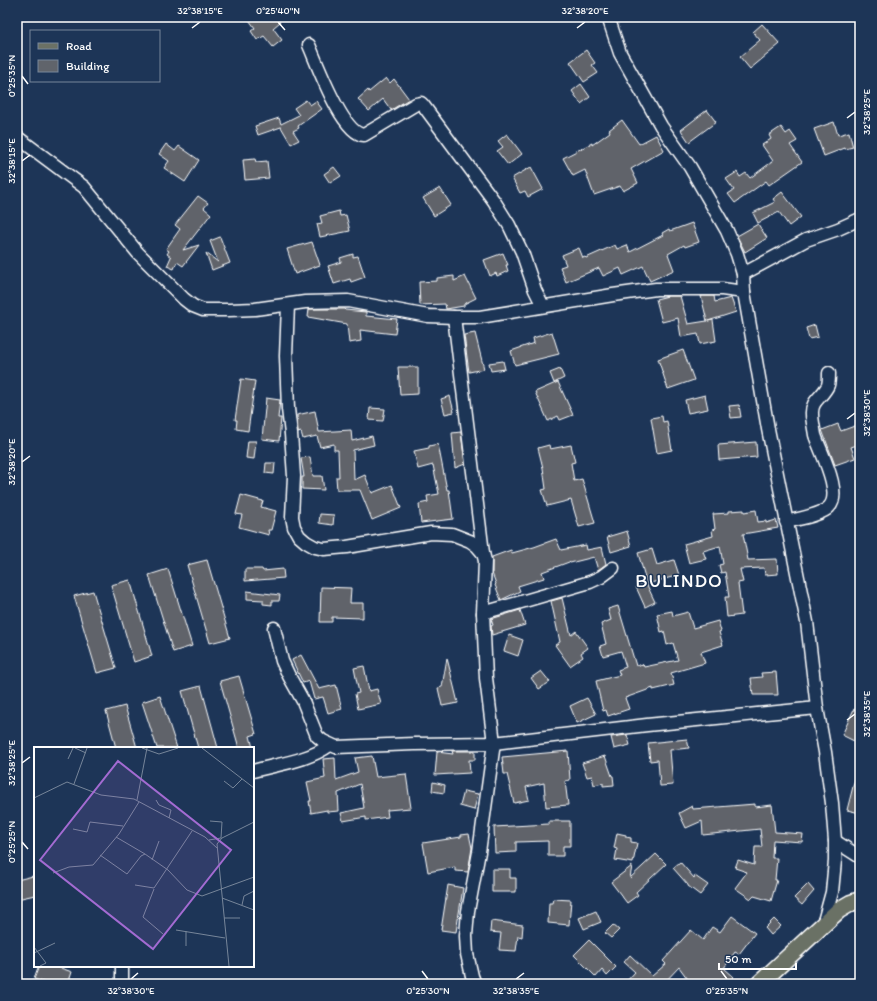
<svg xmlns="http://www.w3.org/2000/svg" width="877" height="1001" viewBox="0 0 877 1001" font-family="Itim,sans-serif">
	<style>
		.building { fill: #60646b; stroke: #fff }
		.lines { fill: none; stroke-linecap: round; stroke-linejoin: round }
		.minor-casing { stroke: #fff; stroke-width: 15 }
		.major-casing { stroke: #fff; stroke-width: 19 }
		.minor { stroke: #1d3557; stroke-width: 12 }
		.major { stroke: #6b7165; stroke-width: 16 }
		.ticks { fill: none; stroke: #fff; stroke-width: 1.5 }
		.labels { text-anchor: middle; dominant-baseline: central; stroke-width: 3; stroke-linejoin: round; paint-order: stroke }
		.quarter-label { font-size: 19px; letter-spacing: 1px; fill: #fff; stroke: #1d3557 }
		.inset-road { fill: none; stroke: #77869a; stroke-width: 1 }
		.view { fill: #a36bd2; fill-opacity: 0.15; stroke: #a36bd2; stroke-width: 2 }
		.inset-edge { fill: none; stroke: #fff; stroke-width: 2 }
		.neatline { fill: none; stroke: #fff; stroke-width: 1.5 }
		.ticks-label { font-size: 10px; text-anchor: middle; fill: #fff }
	</style>
	<rect width="100%" height="100%" fill="#1d3557"/>
	<filter id="ink" filterUnits="userSpaceOnUse"><feTurbulence type="fractalNoise" baseFrequency=".025" numOctaves="2"/><feDisplacementMap in="SourceGraphic" scale="8" xChannelSelector="R" yChannelSelector="G"/><feConvolveMatrix kernelMatrix="1 2 1 2 8 2 1 2 1" color-interpolation-filters="sRGB"/></filter>
	<g filter="url(#ink)">
		<!-- building -->
		<g class="building">
			<path d="M247 17H276L280 22 273 28 282 40 273 47 264 36 257 40 251 31 255 28Z"/>
			<path d="M762 24 780 44 750 69 740 57 760 40 753 32Z"/>
			<path d="M586 50 595 63 592 65 598 73 584 82 570 62Z"/>
			<path d="M386 78 390 83 394 79 409 99 391 110 383 99 369 111 358 99 368 90 369 92Z"/>
			<path d="M581 84 590 97 581 104 572 91Z"/>
			<path d="M306 100 310 105 316 101 322 109 298 126 299 128 293 131 299 140 291 144 281 127 258 135 255 126 279 118 281 124 299 115 294 108Z"/>
			<path d="M707 110 716 122 689 142 681 130Z"/>
			<path d="M622 120 639 144 656 135 664 150 631 169 638 183 623 191 620 186 594 195 585 170 573 176 563 158 592 143V145L610 132 609 130Z"/>
			<path d="M834 122 838 135 849 132 853 147 845 149V148L824 156 814 129Z"/>
			<path d="M781 127 786 134 790 131 797 141 790 145 802 162 769 185 766 181 735 203 728 194 734 190 726 179 737 172 740 177 746 173 750 178 773 161 762 145 771 139 769 135Z"/>
			<path d="M507 134 522 154 508 165 497 151 503 147 498 141Z"/>
			<path d="M166 144 175 151 179 146 199 160 185 182 164 168 169 161 159 154Z"/>
			<path d="M255 159 256 162 267 161 269 178 245 180 243 160Z"/>
			<path d="M334 167 341 176 330 183 324 174Z"/>
			<path d="M531 167 543 189 528 197 525 191 520 193 512 178Z"/>
			<path d="M440 188 451 205 434 216 423 198Z"/>
			<path d="M782 192 801 217 789 226 779 212 758 223 753 213 775 202 773 199Z"/>
			<path d="M198 196 208 203 204 208 211 214 183 250 199 245 183 266 177 262 174 269 167 266 171 257 167 254 169 251 166 249 180 229 175 225Z"/>
			<path d="M339 211 340 216 346 215 350 231 320 237 317 224 322 223 320 216Z"/>
			<path d="M692 223 699 242 685 247 684 245 668 254 674 270 650 281 643 266 623 275 620 268 603 276 599 268 566 282 560 267 566 265 562 255 579 248 583 258 585 257 586 258 615 245 617 249 627 245 630 252 663 235 662 233 669 229 670 231Z"/>
			<path d="M758 224 767 238 745 252 737 236Z"/>
			<path d="M220 237 230 263 212 270 206 253 218 262 210 241Z"/>
			<path d="M312 242 320 265 295 274 287 249Z"/>
			<path d="M503 253 508 265H506L508 271 497 276 496 273 490 276 484 260Z"/>
			<path d="M353 254V257L358 256 365 277 351 282 350 279 334 284 328 266 341 262 340 258Z"/>
			<path d="M454 276V281L465 276 476 298 464 304V306L446 309 445 304 420 305 419 282 437 281V278Z"/>
			<path d="M668 296H680L688 324 707 321 701 296H714L715 302 731 298 736 312 708 321 713 320 716 341 700 344 698 334 681 337 678 318 662 322 656 299Z"/>
			<path d="M309 309H344L345 310 366 312V316L397 319 395 334 360 330 361 341 349 343 347 324 308 317Z"/>
			<path d="M815 325 818 337 809 339 806 328Z"/>
			<path d="M552 332 559 354 515 365 511 351 534 343 533 338Z"/>
			<path d="M475 333 484 369 469 372 464 335Z"/>
			<path d="M683 350 694 380 668 389 658 359Z"/>
			<path d="M503 361 505 369 491 371 489 363Z"/>
			<path d="M398 367H418V394L400 395Z"/>
			<path d="M560 369 564 378 554 383 550 373Z"/>
			<path d="M241 379 255 381 248 431 236 429 237 420H235Z"/>
			<path d="M558 382 573 415 560 420 558 416 548 421 535 392Z"/>
			<path d="M705 395 708 409 688 413 685 400Z"/>
			<path d="M450 396 454 412 445 414 441 399Z"/>
			<path d="M266 398 280 400 278 418H281L279 441 262 439Z"/>
			<path d="M739 405 741 417 731 418 729 406Z"/>
			<path d="M370 408 385 409 383 421 369 420Z"/>
			<path d="M315 411 319 432 351 430 352 441 372 436 374 445 353 450 354 480 365 475 372 493 392 485 401 508 372 520 360 490H337L336 477H339L338 450H334V444L320 447 317 436 303 439 301 432 298 433 297 415Z"/>
			<path d="M662 416 663 422 667 421 672 450 657 453 651 418Z"/>
			<path d="M838 424 841 431 860 424V444L851 447 855 458 835 465 822 430Z"/>
			<path d="M461 432 465 464 455 468 452 433Z"/>
			<path d="M248 441H256L254 459 246 458Z"/>
			<path d="M756 442 757 457 719 460 718 445Z"/>
			<path d="M438 444 447 490H449L453 519 421 523 419 504 428 502 427 496 439 494 433 465 418 469 414 451 429 448V446Z"/>
			<path d="M549 445 550 449 571 445 575 462 571 463 574 481 582 479 595 523 579 527 571 500 547 506 542 490 546 489 543 468 538 448Z"/>
			<path d="M310 457 313 476H322L324 490 302 489V477H304L301 458Z"/>
			<path d="M266 463H275L274 474 265 473Z"/>
			<path d="M241 495 263 501 261 507 276 511 271 530H268L269 535 239 527 242 515 236 514Z"/>
			<path d="M744 510V512L756 510 758 522 766 521V523L776 520 778 528 743 534 748 560 777 559 778 574 765 575 764 568 740 569 743 582 738 583 742 615 727 617 725 597H729L725 572 721 573 719 565 723 564 720 546 703 551 706 559 689 563 684 544 713 536 712 530 715 529 713 514 729 513V511Z"/>
			<path d="M320 514 334 515 333 525 319 523Z"/>
			<path d="M627 531 631 546 611 552 607 537Z"/>
			<path d="M556 539 561 550 586 545 587 550 602 547 606 564 598 570 594 557 570 563 569 562 542 572 544 578 518 586 520 591 501 600 495 585 496 584 492 573V557L511 550 512 553 534 547Z"/>
			<path d="M652 549 657 565 674 560 679 575 647 584 638 553Z"/>
			<path d="M207 560 230 638 210 643 187 565Z"/>
			<path d="M168 569 192 646 173 652 149 575Z"/>
			<path d="M245 569H262L263 571 283 569 284 578 245 581Z"/>
			<path d="M130 580 152 656 134 662 111 585Z"/>
			<path d="M646 583 655 602 645 607 636 587Z"/>
			<path d="M321 587 351 588 350 603H363V618L332 617V622H320Z"/>
			<path d="M93 591 116 668 97 673 74 596Z"/>
			<path d="M247 591 280 595 279 601H272V605L263 604V600L247 599Z"/>
			<path d="M562 598 571 635 576 631 588 648 581 653 583 657 570 666 555 645 560 642 551 601Z"/>
			<path d="M618 606 636 666 643 664 644 667 678 660 673 643 667 645 664 631 661 632 657 614 672 611 673 616 688 612 693 628 718 621 721 631 719 632 723 645 701 652 705 663 671 673 674 685 653 690V688L625 698 629 709 608 716 606 710 603 711 596 681 620 675 618 670 626 667 621 651 603 656 600 646 606 644 601 624 611 620 608 609Z"/>
			<path d="M520 610 525 625 492 635 491 626 493 625 491 619Z"/>
			<path d="M509 635 523 640 518 656 504 651Z"/>
			<path d="M301 655 319 689 336 685 342 709 328 713 323 697 314 699 309 681 303 683 292 660Z"/>
			<path d="M447 658 458 703 442 706 438 688 442 687Z"/>
			<path d="M364 666 369 691 377 689 381 704 358 709 355 694 359 693 354 668Z"/>
			<path d="M541 671 550 682 539 689 531 678Z"/>
			<path d="M776 672 778 695H753L751 678 762 677 761 673Z"/>
			<path d="M239 676 256 734 250 736 253 748H239L220 681Z"/>
			<path d="M201 686 218 748H198L182 691Z"/>
			<path d="M160 696 177 748H157L142 702Z"/>
			<path d="M587 698 596 714 577 723 570 706Z"/>
			<path d="M125 706 137 748H116L106 711Z"/>
			<path d="M854 709 860 712V744L842 735Z"/>
			<path d="M627 735 630 745 614 749 611 737Z"/>
			<path d="M687 739 689 748 670 750 673 785 660 786 658 760 650 761 648 743Z"/>
			<path d="M452 751H475V760H469L470 773 435 775 437 752 453 754Z"/>
			<path d="M568 751 570 780 565 781 568 805 546 807 544 783 526 787 529 800 514 803 507 774H504L502 757Z"/>
			<path d="M372 756 376 777 406 774 411 808 387 810 388 817 366 820V817L343 821 341 813 364 808 360 784 338 793 339 811 327 812V810L311 813 309 801H311L307 782 325 778 323 759 335 758 336 780 358 772 355 758Z"/>
			<path d="M605 756 612 776H613L614 785 603 786V783L594 785 592 776 587 777 582 763Z"/>
			<path d="M857 771H860V813L847 810Z"/>
			<path d="M433 782 445 785 444 793 432 791Z"/>
			<path d="M464 791 478 794 474 810 460 806Z"/>
			<path d="M755 804V807L772 805 775 832 803 834 802 842 773 840 772 858H777L775 880H777L771 901 754 896 751 899 735 888 747 872 735 868 738 860 754 865 755 847H762L760 829 703 835 702 821 686 828 679 813 692 806 693 809Z"/>
			<path d="M549 821H570V846H563V856H548V841L516 842V852L495 853 494 827 549 824Z"/>
			<path d="M617 833 626 835V837L631 838V842L637 843 633 863 615 860 617 849 614 848Z"/>
			<path d="M469 834 472 848 468 872 455 871V867L428 872 423 843 461 837V835Z"/>
			<path d="M656 854 666 864 636 892 638 895 627 903 611 882 632 866 630 878Z"/>
			<path d="M680 862 694 878 695 876 708 885 700 895 688 886V885L673 868Z"/>
			<path d="M492 869H510V878H516V892H492Z"/>
			<path d="M33 876 35 884V895L17 899V880Z"/>
			<path d="M808 884 814 891 802 905 794 898Z"/>
			<path d="M448 885 463 888 456 932 441 930Z"/>
			<path d="M553 899 571 900 569 925 548 923 549 903H552Z"/>
			<path d="M596 911 601 922 584 929 579 918Z"/>
			<path d="M732 916 755 933 739 954 735 952 724 968 734 977 727 984H695L692 980 690 982 679 967 663 984H624L635 972 624 962 630 955 652 976 666 964 663 961 691 930 703 940 712 927 720 932Z"/>
			<path d="M774 919 781 926 771 935 765 928Z"/>
			<path d="M491 921 523 925 522 937 518 936 516 951 499 950 501 933 490 932Z"/>
			<path d="M613 925 619 930 611 938 605 933Z"/>
			<path d="M589 940 616 967 607 976 602 970 596 977 574 955Z"/>
			<path d="M39 966H55L72 972 68 984H49L34 979Z"/>
		</g>
		<g class="lines">
			<defs>
				<g id="minor">
					<path d="M608 17 620 53 661 126 690 167 727 231 737 254 743 274 744 292 754 349 768 429 807 622 817 708 825 752 832 803 835 841V861L832 892 823 925"/>
					<path d="M309 45C317 63 342 134 364 135L416 104 421 103 423 105 494 201 509 225 522 252 535 290 543 306"/>
					<path d="M17 137 84 187 138 253 184 299 193 306 203 310H229L255 309 305 302 348 301 428 316 454 317H480L613 295 656 289H722L744 292"/>
					<path d="M743 274 806 240 838 229 860 219"/>
					<path d="M288 305 286 356 288 409 291 434 294 476 292 517 294 527 299 536 306 542 315 547 324 549 347 547 431 533 452 534 470 541 477 546 483 553 485 561 483 613 486 678 494 743 479 852 468 911 466 936 467 954 472 976 475 984"/>
					<path d="M454 317 483 553"/>
					<path d="M786 522C797 519 822 515 829 507 843 493 820 451 815 435 814 428 812 420 812 414 811 400 823 397 828 385 829 382 829 377 829 373"/>
					<path d="M483 613 590 582 601 577 613 568"/>
					<path d="M274 628 282 661 289 676 303 701 317 736 323 741 336 747 414 744 494 743 647 725 817 708"/>
					<path d="M253 771C278 764 308 761 330 745"/>
					<path d="M835 841 860 857"/>
					<path d="M122 984V966"/>
				</g>
				<path id="major" d="M759 984 839 910 851 903 860 900"/>
			</defs>
			<!-- minor casing -->
			<use href="#minor" class="minor-casing"/>
			<!-- major casing -->
			<use href="#major" class="major-casing"/>
			<!-- minor -->
			<use href="#minor" class="minor"/>
			<!-- major -->
			<use href="#major" class="major"/>
		</g>
	</g>
	<!-- ticks -->
	<path class="ticks" d="M278 22 285 30M192 28 200 22M577 28 585 22M22 76 28 84M847 118 855 112M22 161 30 155M847 419 855 413M22 462 30 456M847 720 855 714M22 763 30 757M22 842 28 849M422 971 428 979M721 971 727 979M131 979 138 973M516 979 524 973"/>
	<g class="labels">
		<!-- quarter labels -->
		<g class="quarter-label">
			<text x="679" y="580">BULINDO</text>
		</g>
	</g>
	<!-- overview -->
	<g transform="translate(34 747)">
		<rect width="220" height="220" fill="#1d3557"/>
		<path class="inset-road" d="M41 1 52 6M108 1 125 7 144 1M168 1 220 41M34 12 39 1M190 34 199 41 208 32M40 37 53 1M0 51 33 35 67 48 100 52 171 90 183 101M103 53 113 1M122 53 125 58 137 63 135 71M176 74 188 75 187 91M39 82 53 85 56 75 89 79M82 90 111 107M175 93 187 91M66 108 93 127 107 109 111 107 134 123 153 143 168 149 220 130M118 113 125 94M19 126 35 120 59 118 85 87 105 55M101 138 120 141 158 84M120 142 109 170 129 187M188 151 220 163M208 158 210 149 220 144M190 171H206M142 183 191 191M152 184V199M0 200 12 216 6 219M0 206 21 196M195 219 183 97 188 91 220 75"/>
		<path class="view" d="M84 14 197 103 119 202 6 113Z"/>
		<rect width="220" height="220" class="inset-edge"/>
	</g>
	<!-- margin -->
	<rect width="877" height="1001" fill="none" stroke="#1d3557" stroke-width="44"/>
	<!-- legend -->
	<rect x="30" y="30" width="130" height="52" fill="#1d3557" stroke="#77869a"/>
	<rect x="38" y="43" width="20" height="6" fill="#6b7165" stroke="#77869a"/>
	<text x="66" y="50" font-size="12" fill="#ffffff">Road</text>
	<rect x="38" y="60" width="20" height="12" fill="#60646b" stroke="#77869a"/>
	<text x="66" y="70" font-size="12" fill="#ffffff">Building</text>
	<!-- scale -->
	<path d="M719 963v6h77v-6" fill="none" stroke="#ffffff" stroke-width="2"/>
	<text x="725" y="963" font-size="12" fill="#ffffff" stroke="#1d3557" stroke-width="3" paint-order="stroke">50 m</text>
	<rect x="22" y="22" width="833" height="957" class="neatline"/>
	<g class="ticks-label">
		<text x="200" y="14">32°38'15"E</text>
		<text x="278" y="14">0°25'40"N</text>
		<text x="585" y="14">32°38'20"E</text>
		<text transform="translate(11 76) rotate(-90)" y="4">0°25'35"N</text>
		<text transform="translate(866 112) rotate(-90)" y="4">32°38'25"E</text>
		<text transform="translate(11 161) rotate(-90)" y="4">32°38'15"E</text>
		<text transform="translate(866 413) rotate(-90)" y="4">32°38'30"E</text>
		<text transform="translate(11 462) rotate(-90)" y="4">32°38'20"E</text>
		<text transform="translate(866 714) rotate(-90)" y="4">32°38'35"E</text>
		<text transform="translate(11 763) rotate(-90)" y="4">32°38'25"E</text>
		<text transform="translate(11 842) rotate(-90)" y="4">0°25'25"N</text>
		<text x="131" y="994">32°38'30"E</text>
		<text x="428" y="994">0°25'30"N</text>
		<text x="516" y="994">32°38'35"E</text>
		<text x="727" y="994">0°25'35"N</text>
	</g>
</svg>
